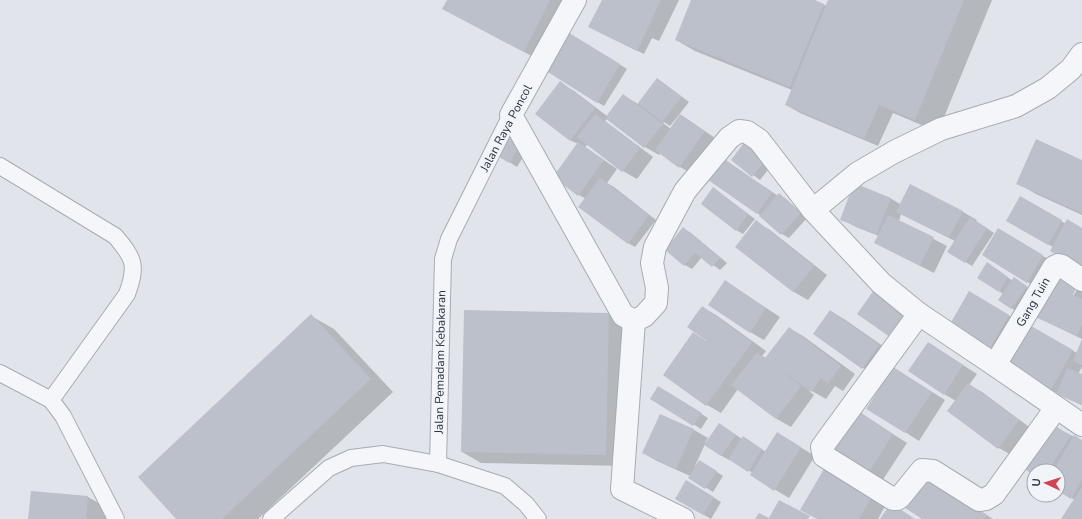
<svg xmlns="http://www.w3.org/2000/svg" width="1082" height="519" viewBox="0 0 1082 519" font-family="'Nunito Sans',sans-serif">
	<style>
		.shadow { fill: #0003 }
		.building { fill: #bbc0cb }
		.lines { fill: none; stroke-linecap: round; stroke-linejoin: round }
		.lane-casing { stroke: #a6abb5; stroke-width: 18 }
		.street-casing { stroke: #a6abb5; stroke-width: 24 }
		.lane { stroke: #f4f6f9; stroke-width: 16 }
		.street { stroke: #f4f6f9; stroke-width: 22 }
		.labels { text-anchor: middle; dominant-baseline: central; stroke-width: 4; stroke-linejoin: round; paint-order: stroke }
		.street-label { font-size: 12px; fill: #293143; stroke: #f1f4f8 }
	</style>
	<rect width="100%" height="100%" fill="#e1e5eb"/>
	<!-- shadow -->
	<g class="shadow">
		<path d="M448 0H575L543 62 443 9Z"/>
		<path d="M603 0H679L659 41 652 38 644 54 597 31Z"/>
		<path d="M692 0H812L827 6 829 0H992L938 132 893 113 878 146 800 113 786 105 792 90 695 51 676 40Z"/>
		<path d="M573 36 627 69 604 106 597 102Z"/>
		<path d="M658 79 689 102 670 126 664 122 663 123 671 129 681 115 718 140 694 175 680 167 661 153 659 155 645 147 607 119 605 121 653 157 637 179 623 171 588 144 585 147 617 169 607 183 614 187 656 220 635 247 628 243 586 199 579 195 578 144 570 140 560 83 574 91 607 116 623 95 638 104Z"/>
		<path d="M509 137 528 149 517 167 498 155Z"/>
		<path d="M732 160 774 162 760 180Z"/>
		<path d="M1082 161V215L1036 194 1017 183Z"/>
		<path d="M737 168 778 196 779 195 786 199 807 218 789 238 782 234 760 215 703 175Z"/>
		<path d="M910 185 963 212 977 220 976 221 994 233 972 266 949 252 955 241 901 214 899 221 947 246 934 273 876 243 879 236 856 227 842 219 890 198 900 204Z"/>
		<path d="M713 188 755 219 743 234 736 230Z"/>
		<path d="M1020 197 1066 224 1082 229 1053 247 1007 221Z"/>
		<path d="M756 222 770 230 827 275 808 300 794 292 737 246Z"/>
		<path d="M684 229 691 233 727 263 720 270 702 257 692 269 685 265Z"/>
		<path d="M1012 237 1056 264 1041 290 1027 282Z"/>
		<path d="M994 268 1013 281 1021 283 1033 291 1018 312 1011 308 1003 294 999 291Z"/>
		<path d="M725 281 780 317 764 340 750 332Z"/>
		<path d="M1078 287 1082 290V339L1049 323 1035 315 1070 299H1072Z"/>
		<path d="M969 292 1023 324 1004 355 951 324Z"/>
		<path d="M702 307 716 315 766 351 762 356 766 358 789 328 803 336 855 374 843 391 835 386 826 399 810 390 809 391 814 395 791 427 777 419 738 389 721 413 707 405 664 375 693 333 706 341 707 340Z"/>
		<path d="M830 311 844 319 893 353 877 376 863 368 815 334Z"/>
		<path d="M608 314 628 325 625 466 481 463 462 452Z"/>
		<path d="M311 316 334 329 393 392 258 519H178Z"/>
		<path d="M1026 325 1077 353 1082 341V367L1078 374 1082 376V405L1064 397 1005 364Z"/>
		<path d="M929 343 977 374 969 385 982 392 1032 429 1013 456 999 448 956 401 944 394Z"/>
		<path d="M894 368 945 400 919 441 868 408Z"/>
		<path d="M665 391 708 418 701 429 651 398Z"/>
		<path d="M661 415 694 430 708 438 705 443 706 444 726 428 742 439 750 442 766 452 792 442 815 456 789 498 751 475 753 473 730 459 729 460 722 456 705 444 695 466 706 465 723 476 713 492 689 477 690 476 657 461 643 453Z"/>
		<path d="M868 418 907 443 880 484 866 476Z"/>
		<path d="M1065 432 1082 441V519H1063L1075 500 1058 490V471H1034V475L1025 468Z"/>
		<path d="M828 464 889 499 878 519H818Z"/>
		<path d="M686 481 721 502 711 519 676 499Z"/>
		<path d="M937 483 993 519H924Z"/>
		<path d="M88 497 107 508 106 519H29Z"/>
	</g>
	<!-- building -->
	<g class="building">
		<path d="M447 0H550L524 52 442 9Z"/>
		<path d="M602 0H661L637 51 588 27Z"/>
		<path d="M691 0H815L824 4 790 87 675 40Z"/>
		<path d="M828 0H964L915 120 879 105 864 139 785 105Z"/>
		<path d="M566 31 620 64 597 103 543 69Z"/>
		<path d="M657 78 682 97 662 122 638 103Z"/>
		<path d="M560 81 595 108 570 141 535 114Z"/>
		<path d="M623 94 663 124 644 148 605 118Z"/>
		<path d="M595 114 640 148 622 172 577 137Z"/>
		<path d="M680 114 705 131 679 168 655 150Z"/>
		<path d="M508 136 521 144 509 163 496 155Z"/>
		<path d="M1036 139 1082 160V213L1016 184Z"/>
		<path d="M746 140 768 157 752 177 731 160Z"/>
		<path d="M578 142 604 160 578 196 553 177Z"/>
		<path d="M719 155 772 193 757 214 701 175Z"/>
		<path d="M600 178 649 215 628 244 578 207Z"/>
		<path d="M854 183 891 198 877 234 840 220Z"/>
		<path d="M910 184 963 211 949 238 896 212Z"/>
		<path d="M713 187 748 214 736 231 701 204Z"/>
		<path d="M779 193 801 213 781 235 759 216Z"/>
		<path d="M1020 196 1062 220 1048 245 1006 221Z"/>
		<path d="M888 215 934 237 920 266 874 243Z"/>
		<path d="M970 217 987 228 965 263 947 252Z"/>
		<path d="M1067 219 1082 228V269L1050 251Z"/>
		<path d="M756 220 814 266 793 292 735 247Z"/>
		<path d="M683 227 720 258 712 267 695 253 684 266 665 250Z"/>
		<path d="M998 228 1043 255 1027 283 982 255Z"/>
		<path d="M987 262 1008 277 999 292 977 278Z"/>
		<path d="M1053 274 1077 286 1073 295 1082 299V325L1077 336 1033 316Z"/>
		<path d="M1014 277 1027 286 1011 309 998 300Z"/>
		<path d="M725 280 766 308 750 333 708 305Z"/>
		<path d="M874 290 907 313 890 337 857 314Z"/>
		<path d="M969 291 1009 315 990 348 950 324Z"/>
		<path d="M702 306 752 342 706 406 663 375 693 332 735 361 687 327Z"/>
		<path d="M464 310 609 313 606 455 461 452Z"/>
		<path d="M830 310 879 345 862 369 813 334Z"/>
		<path d="M311 314 371 379 222 519H176L138 477Z"/>
		<path d="M1026 323 1073 350 1051 390 1003 364Z"/>
		<path d="M789 327 841 366 828 384 821 378 811 392 773 364 801 386 776 419 731 385 757 352 765 358Z"/>
		<path d="M1082 339V365L1073 361Z"/>
		<path d="M928 342 963 365 944 395 908 371Z"/>
		<path d="M893 367 932 392 905 433 866 409Z"/>
		<path d="M1067 368 1082 374V405L1056 394Z"/>
		<path d="M968 383 1019 420 998 449 947 411Z"/>
		<path d="M658 386 702 413 693 426 650 399Z"/>
		<path d="M854 408 893 434 866 477 826 451Z"/>
		<path d="M660 414 694 429 676 469 642 453Z"/>
		<path d="M719 423 736 435 721 456 704 445Z"/>
		<path d="M1051 423 1071 436 1047 471H1034V476L1024 468Z"/>
		<path d="M777 432 801 447 774 491 750 475Z"/>
		<path d="M1074 435 1082 440V480L1071 499 1058 491V471H1053Z"/>
		<path d="M743 436 762 449 748 472 728 459Z"/>
		<path d="M699 460 717 471 705 489 688 478Z"/>
		<path d="M828 462 876 490 859 519H817L800 510Z"/>
		<path d="M923 474 987 515 984 519H922L902 506Z"/>
		<path d="M686 480 714 497 703 515 675 499Z"/>
		<path d="M1081 488 1082 489V519H1061Z"/>
		<path d="M31 491 88 496 86 519H28Z"/>
		<path d="M779 500 810 516 808 519H755L759 513 769 518Z"/>
		<path d="M891 503 915 519H880Z"/>
	</g>
	<g class="lines">
		<defs>
			<g id="lane">
				<path d="M0 166 115 236C135 259 137 266 127 294L51 400"/>
				<path d="M0 373 51 400 63 416 116 519"/>
				<path d="M438 464 443 259 449 239 511 115"/>
				<path d="M271 519 329 468 351 458 383 454 438 464 505 486 526 504 538 519"/>
			</g>
			<g id="street">
				<path d="M575 0 511 115 623 315 634 321 644 316 656 303 657 288 652 263 655 247 685 191 729 138 739 131 747 132 759 140 813 210 881 283 919 314 995 365 1082 425"/>
				<path d="M813 210 858 173 894 152 941 129 1016 106 1048 88 1071 69 1082 54"/>
				<path d="M919 314 822 447 824 456 893 499H897L900 497 922 470 933 471 979 500 986 499 994 494 1056 408"/>
				<path d="M634 321 622 489 683 519"/>
				<path d="M995 365 1054 267 1058 265 1062 266 1082 280"/>
			</g>
		</defs>
		<!-- lane casing -->
		<use href="#lane" class="lane-casing"/>
		<!-- street casing -->
		<use href="#street" class="street-casing"/>
		<!-- lane -->
		<use href="#lane" class="lane"/>
		<!-- street -->
		<use href="#street" class="street"/>
	</g>
	<g class="labels">
		<!-- street labels -->
		<g class="street-label">
			<text transform="translate(506 128) rotate(-62)">Jalan Raya Poncol</text>
			<text transform="translate(1033 302) rotate(-60)">Gang Tuin</text>
			<text transform="translate(440 362) rotate(-89)">Jalan Pemadam Kebakaran</text>
		</g>
	</g>
	<!-- north arrow -->
	<g transform="translate(1046 483) rotate(274)"><circle r="19" fill="#f1f4f8" stroke="#a1a6b0"/>
	<path d="M0-3L7 15L0 10L-7 15Z" fill="#d44252"/>
	<text y="-6" font-size="11" font-weight="bold" text-anchor="middle" fill="#293143">U</text>
	</g>
</svg>
